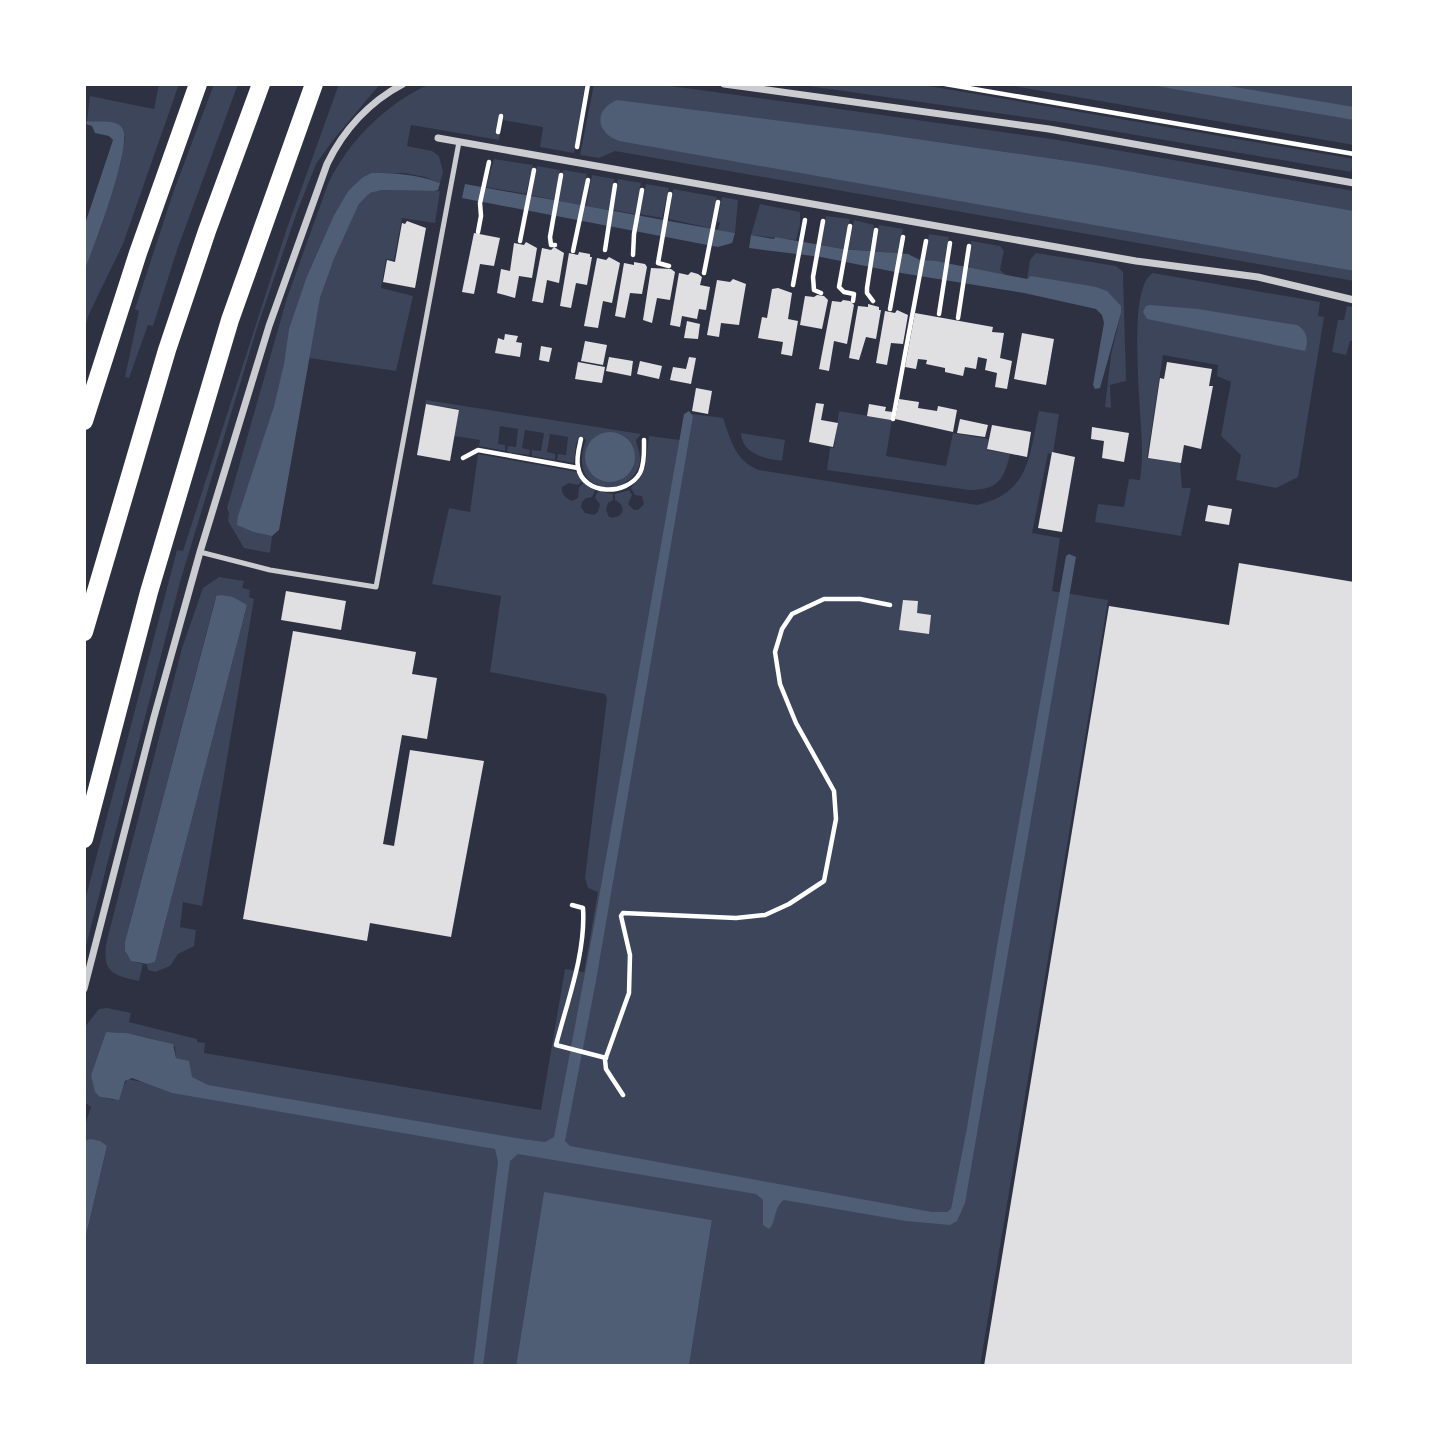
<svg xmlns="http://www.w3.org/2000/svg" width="1438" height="1450" viewBox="0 0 1438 1450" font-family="'Crimson Pro',serif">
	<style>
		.green { fill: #3c4559; fill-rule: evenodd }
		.water { fill: #4f5d75 }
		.building { fill: #e0e0e3 }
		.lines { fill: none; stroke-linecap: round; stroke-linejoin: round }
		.path { stroke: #fff; stroke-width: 4.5 }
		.service { stroke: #caccd0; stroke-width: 5 }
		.minor { stroke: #caccd0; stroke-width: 7 }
		.primary { stroke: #fff; stroke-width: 18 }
	</style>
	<rect width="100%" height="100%" fill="#2d3142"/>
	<!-- green -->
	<g class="green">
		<path d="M159 84H179L123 244 89 314 84 330V272L120 165 125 137 105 122 96 123 87 121 90 96 154 109Z"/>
		<path d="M214 84H238L177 250 153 326 148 325 129 378 125 377 139 311 135 309 173 193Z"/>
		<path d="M339 84H380L334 139 316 164 297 212 258 325 180 582 84 954V904L177 550 183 551 286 231Z"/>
		<path d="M430 84H585L574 153 540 147 543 127 503 120 499 140 411 125 407 146 432 151 439 156 443 172 440 183 425 177 404 173H371L348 191 334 215 307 276 274 406 238 525 253 532 272 536 270 553 244 548 228 521 229 513 227 508 287 298 328 184C348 141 387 103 430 84Z"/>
		<path d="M594 84H656L825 107 1052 139 1354 191V211L1096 165 883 134 612 139 1354 271V281L615 151 599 158 580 155Z"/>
		<path d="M795 84H917L1354 159 1351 172 1060 122Z"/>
		<path d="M1002 84H1354V145Z"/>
		<path d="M494 159 533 165 526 194 486 187Z"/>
		<path d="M537 166 560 170 554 200 531 195Z"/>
		<path d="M563 170 587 174 581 205 558 201Z"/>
		<path d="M592 175 614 179 609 210 586 206Z"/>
		<path d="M618 179 641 183 635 214 613 210Z"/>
		<path d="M646 184 669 188 662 218 640 214Z"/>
		<path d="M673 189 717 197 710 228 669 219Z"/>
		<path d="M382 190 440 191 435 223 402 218 394 260 386 259 381 288 413 296 396 371 309 358 320 298 334 259 359 204 370 193Z"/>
		<path d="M722 197 738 200 735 233 718 230 720 223 717 221Z"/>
		<path d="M760 204 800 212V225L796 240 751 235Z"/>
		<path d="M826 216 850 219 843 249 821 245Z"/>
		<path d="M854 220 874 225 870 251 848 249Z"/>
		<path d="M879 225 903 229 898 254 874 251Z"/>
		<path d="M929 234 949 237 945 263 924 261Z"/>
		<path d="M971 241 1000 246 1004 251 1000 270 1006 275 969 268Z"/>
		<path d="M1036 253 1116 266 1123 272 1126 381 1110 385 1111 408 1105 407 1111 355 1121 313 1027 279 1030 260Z"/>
		<path d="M1153 273 1320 302 1318 316 1324 317 1298 477 1276 488 1236 480 1241 455 1221 436 1231 382 1217 376 1218 365 1163 355 1147 458 1180 463 1182 488H1191L1181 536 1095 522 1098 504 1124 507 1129 479 1140 480C1141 471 1142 462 1142 453 1143 421 1125 287 1153 273Z"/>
		<path d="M1347 306 1354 307V340L1350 341 1346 355 1332 352 1338 320H1344Z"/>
		<path d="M426 400 641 434 636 440C637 447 641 454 640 461 634 499 565 499 586 440L581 436 576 443 574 463 557 460 558 454 566 455 568 437 550 434 547 452 555 454V460L532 456V450L541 451 544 433 525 430 522 448 530 450 529 455 507 452 508 446 516 447 518 429 500 426 498 444 505 445V451L479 446 480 440 454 436 459 409 425 404Z"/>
		<path d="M839 411 892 420 886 456 946 466 953 433 988 439 987 450 1010 454C1004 480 998 490 969 490L827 470 830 448H834Z"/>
		<path d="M1039 411 1059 414 1053 454 1048 453 1032 533 1060 538 1052 591 1108 600 980 1366H689L712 1220 544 1193 516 1366H84V1244L107 1146 91 1139 84 1140V1128L91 1107 84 1102V1028L99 1009 107 1008 131 1013 129 1022 197 1039V1042L205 1043 204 1053 541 1110 565 969 584 972 598 892 588 888 585 878 607 698 605 694 490 672 501 596 432 584 449 508 470 512 478 454 578 472 583 481 578 485 569 483 562 487C561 494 565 498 572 501L578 498 579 487 585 482 595 490 592 497 586 498 582 502 581 507 585 513 594 515 598 512 600 504 595 498 598 491 613 494V500L608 503 606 510 609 517C623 520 628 506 615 500V494L629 490 632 495 628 504 634 510H638L644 504 642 496 635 495 631 488 645 468 649 436 680 440V443L688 444 692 414 723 418C731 440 735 461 759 470L977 505C1030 493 1029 456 1039 411ZM106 1032C121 1031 162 1039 175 1047L176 1059 185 1061 146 1083 128 1079 114 1100 100 1097 91 1075Z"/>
		<path d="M741 433 785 440 782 461C765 459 742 454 741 433Z"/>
		<path d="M219 577 244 581 242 588 250 590 249 597 254 599 202 906 183 902 180 927 196 930 194 946 178 954 170 966 155 972 148 970 147 964 155 962 247 605 216 596 125 942C125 957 129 961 143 964L139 981C112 975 101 972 107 940L182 648 203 588Z"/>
	</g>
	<!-- water -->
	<g class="water">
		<path d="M1145 84H1217L1354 107V120Z"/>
		<path d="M617 100 883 134 1096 165 1354 211V271L619 141C596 133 593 110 617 100Z"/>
		<path d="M87 121C97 123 115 118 122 128 134 144 92 250 84 272V227L113 140 109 136 95 133 92 126 86 124Z"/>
		<path d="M371 173C395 173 417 174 440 183L438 190 434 191 382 190 370 193 359 204 334 259 320 298 279 530 272 536 253 532 237 525 238 516 274 406 284 364 289 329 307 276 334 215 348 191 362 178Z"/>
		<path d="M465 184 735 233 732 243 718 247 462 198Z"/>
		<path d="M751 235 774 239 775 237 843 249 908 254 920 260 936 261 1027 279 1031 276 1096 287 1107 291 1121 306V313L1100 388 1095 389 1093 385 1104 323 1102 315 1096 309 1024 293 895 272 821 257 749 248Z"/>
		<path d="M1150 305 1198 309 1297 325C1307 331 1309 340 1305 351L1147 319 1143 312 1146 306Z"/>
		<path d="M689 411 693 416 596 981 565 1141 570 1146 932 1212H947L951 1209 967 1128 997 946 1066 556 1069 554 1076 557 965 1203 957 1221 950 1225 906 1221 784 1200C773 1207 777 1222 769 1229L763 1225V1200L756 1194 518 1154 510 1161 483 1366H473L498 1162 495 1149 172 1093 132 1078 125 1081 119 1100 100 1097 95 1092 91 1075 106 1032 127 1033 173 1044 176 1058 189 1061 192 1077 208 1085 522 1139 545 1142 554 1137 595 920 684 414Z"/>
		<circle cx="610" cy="457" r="25"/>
		<path d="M221 595 233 597 247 605 155 962 147 964 131 961 125 951V942L215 601 216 596Z"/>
		<path d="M91 1139 100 1141 107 1146 84 1244V1140Z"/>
		<path d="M544 1192 712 1220 689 1366H516Z"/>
	</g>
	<!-- building -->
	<g class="building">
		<path d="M407 221 426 228 415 288 383 282 387 260 395 262 402 223 405 224Z"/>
		<path d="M474 233 500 238 494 266 480 264 474 294 462 292Z"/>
		<path d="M526 242 537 248 532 278 519 276 515 298 497 293 501 269 510 271 514 243 524 245Z"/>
		<path d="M554 247 564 253 559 283 547 280 543 303 532 301 542 248 551 250Z"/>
		<path d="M579 252 590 254V257H592L587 285 576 283 571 308 560 306 569 253 578 255Z"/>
		<path d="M609 257 620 263 612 303 603 301 598 328 584 326 597 258 606 260Z"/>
		<path d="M634 262 645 264 647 267 642 294 630 293 625 318 615 316 624 263 634 265Z"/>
		<path d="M651 268 671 269 675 272 670 300 657 298 652 323 643 320Z"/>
		<path d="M691 272 698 274 702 277 700 285 710 287 706 310 699 309 697 319 682 316 680 327 670 325 679 273 688 275Z"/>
		<path d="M733 279 746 284 739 325 721 323 719 337 707 335 717 280 730 282Z"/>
		<path d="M778 288 792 293 788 319 798 321 792 356 781 354 783 342 758 338 762 317 767 318 772 289Z"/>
		<path d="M817 295 824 296 828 300 822 329 800 325 805 296 814 297Z"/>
		<path d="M843 300 850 301 854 305 847 344 834 341 829 371 819 369 832 301 841 302Z"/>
		<path d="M868 304 879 307V310H881L876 339 866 337 859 360 849 358 858 306 868 307Z"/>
		<path d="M897 310 908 315 903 344 891 343 887 365 876 363 885 311 895 313Z"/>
		<path d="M915 313 993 327 992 332 1004 333 1000 358 1012 361 1007 389 995 387 997 373 985 370 987 359 978 357 976 369 965 367 963 376 945 372V368L926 364 927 360 918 359 916 369 905 367Z"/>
		<path d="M687 321 700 324 698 339 684 338Z"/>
		<path d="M1022 333 1054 339 1046 385 1014 379Z"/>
		<path d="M505 334 518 336 516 342 522 343 520 357 495 353 498 338 504 340Z"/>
		<path d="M585 341 607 345 603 365 581 361Z"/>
		<path d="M541 346 552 348 549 362 539 360Z"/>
		<path d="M609 357 633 361 631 376 606 371Z"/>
		<path d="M689 357 696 358 691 384 670 380 673 367 686 369Z"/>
		<path d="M640 361 662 366 659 379 637 374Z"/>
		<path d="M578 362 605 367 602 383 575 379Z"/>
		<path d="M1167 362 1212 369 1209 386H1213L1201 449 1184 445 1181 463 1148 458 1160 378 1164 379Z"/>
		<path d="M696 388 712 391 708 414 692 411Z"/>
		<path d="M899 399 919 402 918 408 937 411 938 406 957 410 953 432 895 419Z"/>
		<path d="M816 403 824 404 821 420 838 423 833 447 809 442Z"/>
		<path d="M426 404 459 410 450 461 417 455Z"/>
		<path d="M869 404 886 407 885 411 893 412 891 420 867 416Z"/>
		<path d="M960 419 988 425 985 437 957 433Z"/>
		<path d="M992 425 1031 432 1027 457 987 449Z"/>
		<path d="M1092 427 1129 433 1124 462 1102 458 1104 441 1091 439Z"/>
		<path d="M1052 452 1075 457 1062 532 1038 528Z"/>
		<path d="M1208 505 1232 509 1229 525 1205 521Z"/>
		<path d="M1239 563 1354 582V1366H984L1109 606 1229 625Z"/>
		<path d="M286 591 346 601 341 630 281 620Z"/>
		<path d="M903 600 918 601 917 613 931 615 929 634 899 630Z"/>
		<path d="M293 631 416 652 412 674 437 678 427 739 402 735 383 844 394 846 410 750 484 761 451 937 370 923 367 941 243 919Z"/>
	</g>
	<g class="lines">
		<!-- path -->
		<g class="path">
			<path d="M945 84 1354 154"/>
			<path d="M498 132 501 116"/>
			<path d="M577 147 588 84"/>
			<path d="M850 226 839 287 844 292 854 294 853 301"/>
			<path d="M478 232 481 216 480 203 489 162"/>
			<path d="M520 241 534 170"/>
			<path d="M555 245H551L550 237 561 175"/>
			<path d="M605 250 615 185"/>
			<path d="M573 251 588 180"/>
			<path d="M633 255 634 234 642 190"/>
			<path d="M669 266 658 263 670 194"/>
			<path d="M704 273 718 202"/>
			<path d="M793 285 805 220"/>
			<path d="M821 293 814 290 813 277 823 221"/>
			<path d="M873 301 867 293V288L876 230"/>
			<path d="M890 309 903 237"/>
			<path d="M939 314 950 243"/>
			<path d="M958 318 969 246"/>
			<path d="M893 419 926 241"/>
			<path d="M581 439C579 448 576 458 578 467 583 496 627 496 640 473 645 464 644 450 644 440"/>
			<path d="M463 458 478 450 578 468"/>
			<path d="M572 905 583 908C586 953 567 1002 556 1045L606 1058"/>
			<path d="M623 1095 606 1069 605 1060 629 993 630 955 621 916 623 913 736 918 765 915 789 904 824 881 836 819 834 791 796 723 780 684 775 652 782 629 792 614 824 599H860L890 605"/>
		</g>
		<!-- service -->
		<path class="service" d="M200 552 270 570 376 587 459 142"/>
		<!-- minor -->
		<g class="minor">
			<path d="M724 84 1049 129 1354 183"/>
			<path d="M438 138 1136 261 1258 277 1354 300"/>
			<path d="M84 989 154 717 200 552 269 326 327 164C343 131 369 102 403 84"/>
		</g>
		<!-- primary -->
		<g class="primary">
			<path d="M84 421 138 253 198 84"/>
			<path d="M84 632 167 350 207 231 261 84"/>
			<path d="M84 839 149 592 230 320 314 84"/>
		</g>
	</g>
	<!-- border -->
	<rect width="1438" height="1450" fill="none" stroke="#ffffff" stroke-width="172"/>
</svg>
